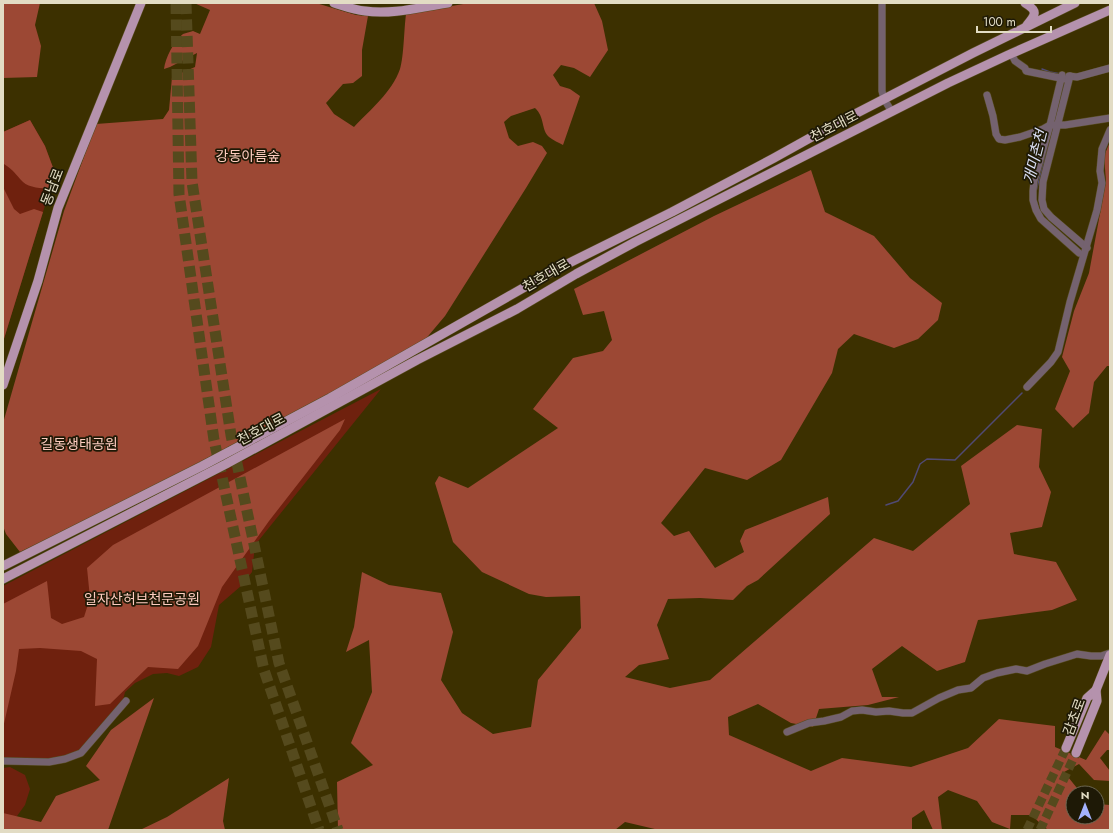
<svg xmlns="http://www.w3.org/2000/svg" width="1113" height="833" viewBox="0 0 1113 833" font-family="Jost,'Noto Sans KR',sans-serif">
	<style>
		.green { fill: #6f210e }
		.forest { fill: #9c4834 }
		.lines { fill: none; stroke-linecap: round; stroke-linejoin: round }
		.stream { stroke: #504a74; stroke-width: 1.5 }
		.major-tunnel { stroke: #554a1d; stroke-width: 9; stroke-dasharray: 9 4.5; stroke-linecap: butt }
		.highway-tunnel { stroke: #554a1d; stroke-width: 11; stroke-dasharray: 11 5.5; stroke-linecap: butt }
		.minor-casing { stroke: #574c1f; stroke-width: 8 }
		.major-casing { stroke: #574c1f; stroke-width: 10 }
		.minor { stroke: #74626f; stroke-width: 7 }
		.major { stroke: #b592ad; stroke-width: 9 }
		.labels { text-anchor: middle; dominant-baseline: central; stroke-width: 3.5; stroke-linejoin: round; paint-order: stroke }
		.street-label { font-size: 14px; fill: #e2dcc4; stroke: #1e1906 }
		.park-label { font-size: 14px; fill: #fdccbf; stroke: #1e1906 }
		.water-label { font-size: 15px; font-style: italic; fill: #dbe0f6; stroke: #1e1906 }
	</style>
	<rect width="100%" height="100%" fill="#3c3000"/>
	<!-- green -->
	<g class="green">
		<path d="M30 120 45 146 55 173 3 342V132Z"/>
		<path d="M381 389 255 545 252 572 241 586 219 605 211 647 198 667 179 676 167 673 153 674 135 683 125 692 123 700 79 751 63 756 48 759 3 758V586Z"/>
		<path d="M10 767 25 775 30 789 25 805 17 816 3 820V768Z"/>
	</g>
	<!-- forest -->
	<g class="forest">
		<path d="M3 3H40L35 25 41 46 37 77 3 78Z"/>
		<path d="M194 3H316L356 15 368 16 362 50V76L353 83 343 84 326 103 334 114 354 127C370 110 392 92 400 69 404 56 404 29 406 14L469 3H594L602 21 608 50 590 77 574 68 561 65 553 75 560 86 570 89 580 96 563 145C559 143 553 140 549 137 541 130 545 117 535 108L511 116 504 122 509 138 518 146 533 142 542 146 547 153 526 188 445 316 413 354 223 455 20 552 6 534 3 526V423L64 211 96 124 163 119 169 110 172 77 195 67 197 53 170 67 164 69C165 58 174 41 183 34 186 33 190 32 193 31L200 34 210 10Z"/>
		<path d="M30 120 45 146 55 173 50 189C42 188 29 188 23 182 15 174 15 171 4 164L3 165V132Z"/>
		<path d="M1110 142V366H1107L1094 382 1089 413 1073 428 1055 409 1070 371 1062 357 1074 311 1089 273 1106 181 1104 156Z"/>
		<path d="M811 170 825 212 874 236 910 278 942 303 938 320 918 339 894 348 854 334 838 349 832 373 781 460 747 480 705 468 661 523 674 536 689 531 715 568 744 552 740 541 745 530 828 497 830 514 758 580 747 586 733 600 700 598 668 599 657 625 669 659 639 665 625 677 670 688 710 680 874 538 913 551 970 504 961 466 1017 425 1042 429 1039 467 1051 492 1042 527 1010 533 1014 554 1056 562 1077 600 1052 610 978 620 965 662 937 671 902 646 872 669 882 697H899L868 705 819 709 813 727 791 723 758 704 728 717 729 735 811 771 842 758 911 767 968 748 999 719 1055 726V747L1086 760 1105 730 1110 735V750H1107L1100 758 1110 771V781L1094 780 1079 764 1064 772 1081 793H1073V817H1097V804L1110 805V830H1048L1031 815H1011L1010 829 992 822 977 801 948 790 938 797 942 830H933L924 810 912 818V830H659L625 822 615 830H338L337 782 373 765 351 743 372 692 369 640 346 652 354 627 362 572 389 585 441 593 453 632 441 680 462 713 493 734 531 727 538 680 581 628 580 596 546 597 529 594 482 572 453 542 435 483 439 476 468 488 558 428 533 409 573 358 603 351 612 340 604 311 583 315 574 289 714 216Z"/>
		<path d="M3 187 14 209 20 214 34 209 43 212 3 342Z"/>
		<path d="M345 419 340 430 269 521 222 587 198 646 178 669 148 667 110 704 95 706 97 659 81 651 40 648 19 649 16 671 3 728V604L47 581 51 618 62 624 84 617 90 598 87 568 113 545Z"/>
		<path d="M154 698 108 830H3V813L41 822 56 796 100 780 86 766 111 730Z"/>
		<path d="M229 778 223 821 225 830H140L167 817Z"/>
	</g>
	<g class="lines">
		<!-- stream -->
		<g class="stream">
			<path d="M1042 69 1050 72 1061 74"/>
			<path d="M1058 105 1064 82"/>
			<path d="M1036 191 1049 142"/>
			<path d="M886 505 898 501 913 482 920 464 927 459 955 460 1022 393"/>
		</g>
		<!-- major-tunnel -->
		<g class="major-tunnel">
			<path d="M1027 830 1066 748"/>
			<path d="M1040 830 1076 753"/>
		</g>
		<!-- highway-tunnel -->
		<g class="highway-tunnel">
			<path d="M176 3 179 194 214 440 264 670 319 830"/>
			<path d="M186 3 192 182 231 435 279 663 338 830"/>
		</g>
		<defs>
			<g id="minor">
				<path d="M882 3V91L884 99 892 112"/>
				<path d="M1011 53 1015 61 1025 68 1026 71 1065 79"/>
				<path d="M1062 75 1050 125 1034 181 1033 191V200L1036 210 1041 219 1079 253"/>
				<path d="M1069 76 1077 77 1110 68"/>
				<path d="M1070 76 1043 182 1042 200 1044 209 1051 217 1087 248"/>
				<path d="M987 95 993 116 996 134 999 139 1005 140 1020 137 1043 129 1050 125H1065L1110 118"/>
				<path d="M1027 387 1051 362 1058 352 1070 302 1097 210 1102 183 1100 171 1102 149 1110 130"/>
				<path d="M787 732 809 723 824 721 841 717 852 711 862 710 876 712 889 711 903 713H912L939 698 958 690 971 688 983 678 997 673 1016 669 1027 671 1045 664 1077 654 1091 656H1101L1110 653"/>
				<path d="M3 761 49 762 65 759 81 753 126 701"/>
			</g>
			<g id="major">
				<path d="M334 3C344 6 354 10 365 11 392 15 421 7 448 3"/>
				<path d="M1025 3C1038 11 1036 14 1027 25"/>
				<path d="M3 385 38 281 58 208 141 3"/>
				<path d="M3 566 202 466 330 398 553 271 672 212 774 158 826 129 973 53 1075 3"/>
				<path d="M3 579 226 464 417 360 517 309 576 274 635 242 948 83 1008 55 1110 10"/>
				<path d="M1066 748 1087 698 1096 690 1110 655"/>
				<path d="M1076 753 1097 701 1096 690"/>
			</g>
		</defs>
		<!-- minor casing -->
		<use href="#minor" class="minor-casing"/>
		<!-- major casing -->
		<use href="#major" class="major-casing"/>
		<!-- minor -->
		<use href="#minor" class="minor"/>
		<!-- major -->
		<use href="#major" class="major"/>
	</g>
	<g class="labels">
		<!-- street labels -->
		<g class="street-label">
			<text transform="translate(834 126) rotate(-27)">천호대로</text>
			<text transform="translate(52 187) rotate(-69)">동남로</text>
			<text transform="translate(546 275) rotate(-30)">천호대로</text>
			<text transform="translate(261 429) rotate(-28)">천호대로</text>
			<text transform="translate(1074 717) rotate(-70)">감초로</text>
		</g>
		<!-- park labels -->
		<g class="park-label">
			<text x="248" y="156">강동아름숲</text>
			<text x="79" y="444">길동생태공원</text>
			<text x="142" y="599">일자산허브천문공원</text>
		</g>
		<!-- water labels -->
		<g class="water-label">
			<text transform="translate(1035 157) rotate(-76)">개미촌천</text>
		</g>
	</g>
	<!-- border -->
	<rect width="1113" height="833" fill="none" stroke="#e2dcc4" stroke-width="8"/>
	<!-- north arrow -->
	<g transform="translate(1085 805)"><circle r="19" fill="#1e1906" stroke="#6c6752"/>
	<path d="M0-3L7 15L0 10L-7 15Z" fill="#a3b2fd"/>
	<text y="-6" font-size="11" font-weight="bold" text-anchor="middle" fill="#e2dcc4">N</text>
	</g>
	<!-- scale -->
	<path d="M977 26v6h74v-6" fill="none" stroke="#e2dcc4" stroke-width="2"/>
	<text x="983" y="26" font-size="12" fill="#e2dcc4" stroke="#1e1906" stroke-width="3" paint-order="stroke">100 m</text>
</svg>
